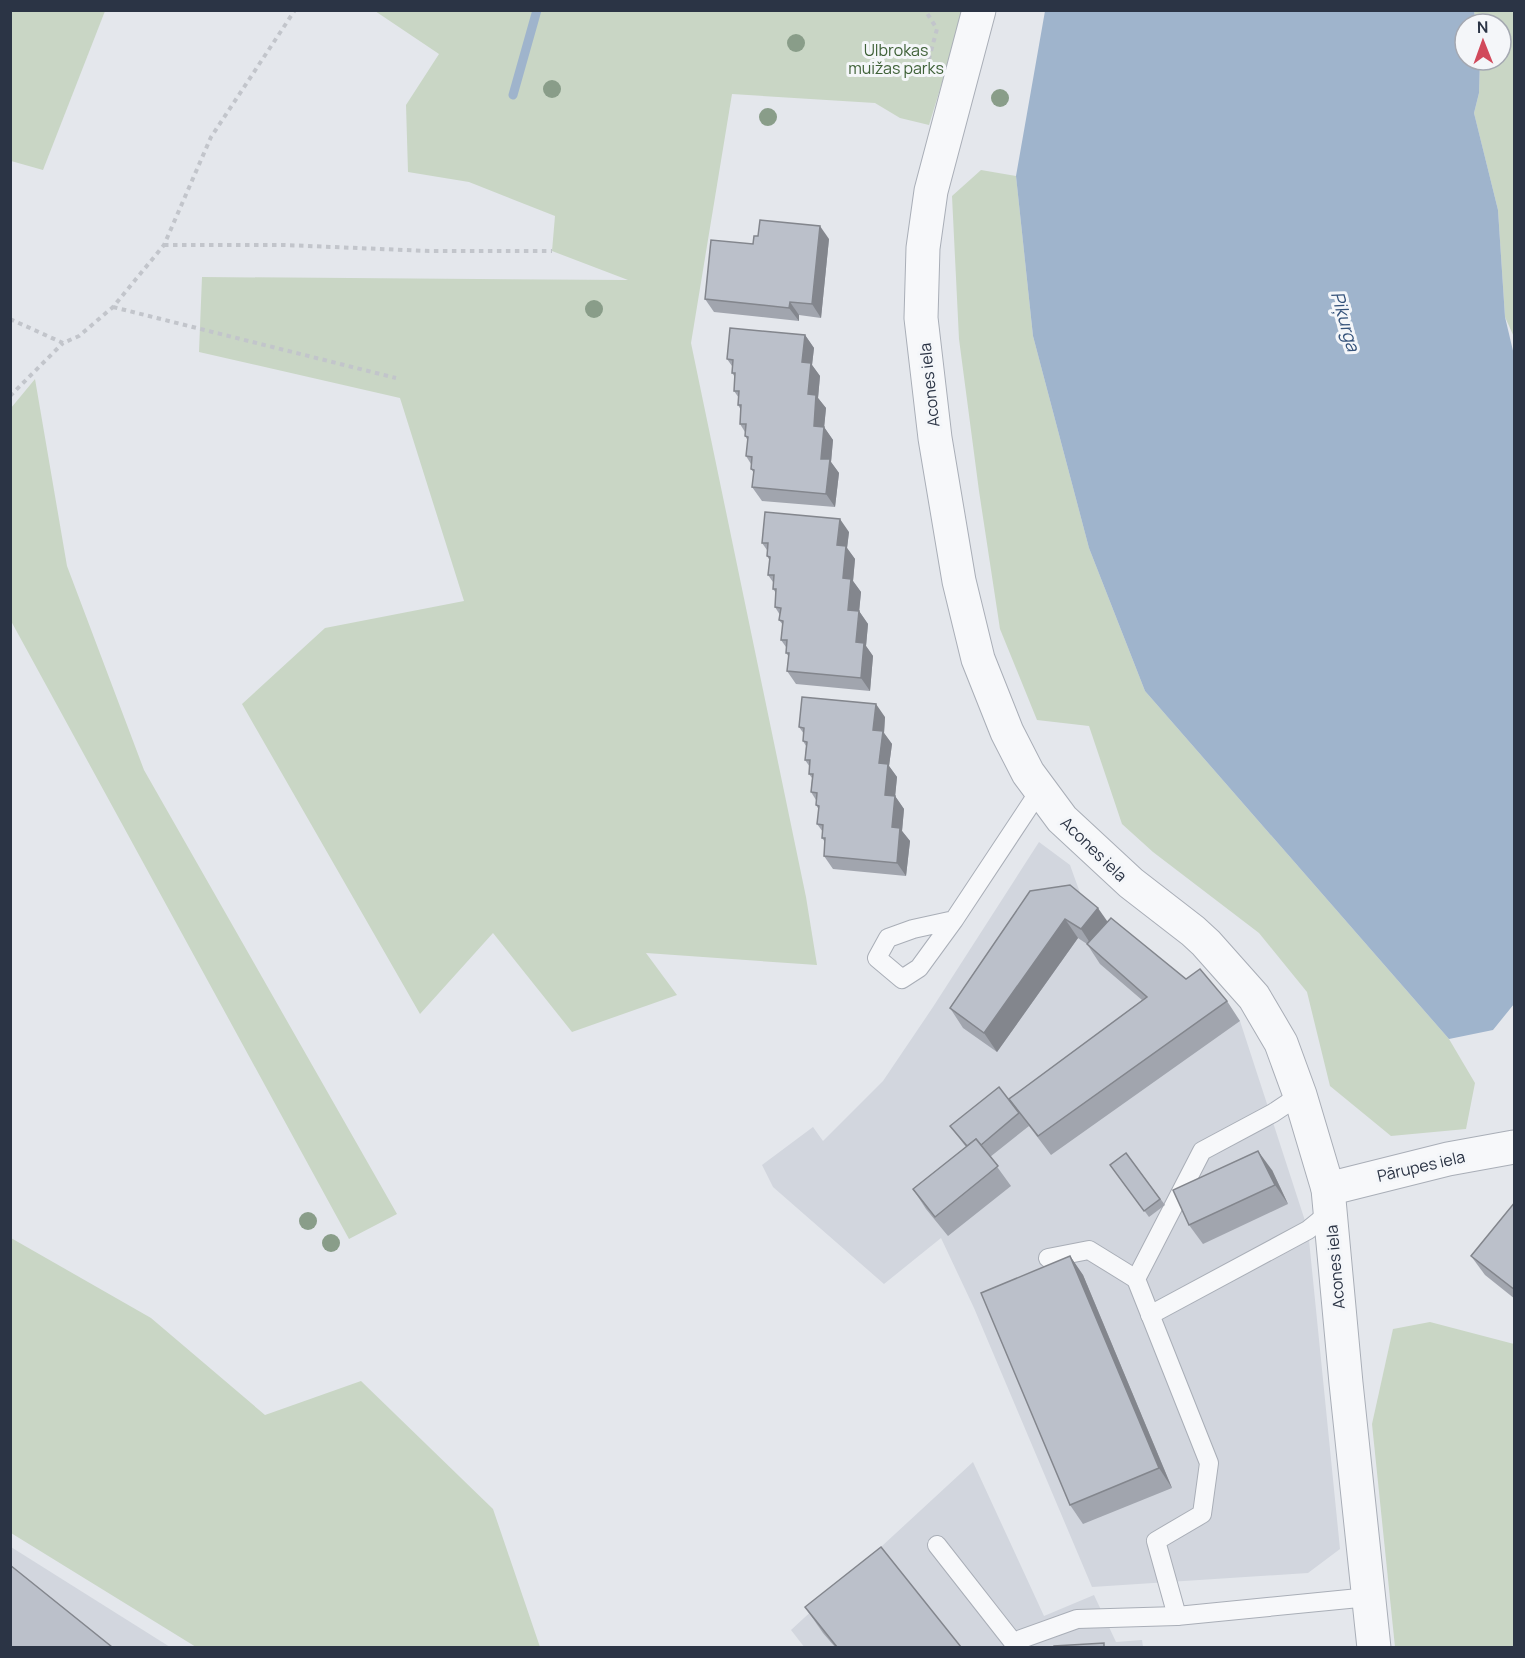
<svg xmlns="http://www.w3.org/2000/svg" width="1525" height="1658" viewBox="0 0 1525 1658" font-family="Manrope,sans-serif">
	<style>
		.built { fill: #d2d6de }
		.green { fill: #c9d6c5 }
		.water { fill: #9fb4cc }
		.lines { fill: none; stroke-linecap: round; stroke-linejoin: round }
		.stream { stroke: #9fb4cc; stroke-width: 9 }
		.service-casing { stroke: #a9aeb7; stroke-width: 20 }
		.minor-casing { stroke: #a9aeb7; stroke-width: 35 }
		.tertiary-casing { stroke: #a9aeb7; stroke-width: 35 }
		.path { stroke: #c2c5cb; stroke-width: 4; stroke-dasharray: 4.5 4.5; stroke-linecap: butt }
		.service { stroke: #f7f8fa; stroke-width: 18 }
		.minor { stroke: #f7f8fa; stroke-width: 33 }
		.tertiary { stroke: #f7f8fa; stroke-width: 33 }
		.tree { fill: #899d89 }
		.wall { fill: #a1a5ae }
		.shaded-wall { fill: #83868d }
		.building { fill: #bbc0ca; stroke: #83868d; stroke-width: 1.5 }
		.labels { text-anchor: middle; dominant-baseline: central; stroke-width: 6; stroke-linejoin: round; paint-order: stroke }
		.park-label { font-size: 16px; fill: #3f6138; stroke: #f4f6f9 }
		.street-label { font-size: 16px; fill: #2b3445; stroke: #f4f6f9 }
		.water-label { font-size: 18px; font-style: italic; fill: #34527a; stroke: #f4f6f9 }
	</style>
	<rect width="100%" height="100%" fill="#e4e7ec"/>
	<!-- built -->
	<g class="built">
		<path d="M1039 842 1070 865 1084 904 1199 998 1213 988 1240 1021 1308 1230 1340 1549 1308 1573 1092 1587 974 1308 941 1238 884 1284 773 1187 762 1165 813 1127 823 1141 883 1081 933 1007Z"/>
		<path d="M973 1462 1044 1616 1094 1595 1116 1642 1142 1640 1143 1647 805 1648 791 1630Z"/>
		<path d="M11 1547 170 1647H11Z"/>
	</g>
	<!-- green -->
	<g class="green">
		<path d="M10 11H105L43 170 11 161Z"/>
		<path d="M375 11H964L929 125 900 118 875 103 732 94 691 343 806 897 817 965 646 953 677 995 572 1032 493 933 420 1014 242 704 325 628 464 601 400 398 199 352 202 277 628 280 552 251 555 216 469 182 408 172 406 105 439 54Z"/>
		<path d="M1474 11H1514V337L1505 317 1498 210 1474 113 1479 93 1480 60H1501V24H1476Z"/>
		<path d="M981 170 1016 176 1033 336 1089 548 1145 691 1449 1039 1475 1083 1466 1129 1391 1136 1330 1086 1307 992 1259 933 1153 852 1122 824 1089 726 1037 720 1000 629 979 491 959 339 952 196Z"/>
		<path d="M35 379 67 566 144 770 397 1214 349 1239 11 621V408Z"/>
		<path d="M11 1238 151 1318 265 1415 361 1381 493 1509 540 1647H196L11 1533Z"/>
		<path d="M1430 1322 1514 1344V1647H1395L1372 1424 1393 1329Z"/>
	</g>
	<!-- water -->
	<path class="water" d="M1045 11H1474L1476 24H1465V60H1480L1479 93 1474 113 1498 210 1505 317 1514 355V1004L1493 1030 1449 1039 1145 691 1089 548 1033 336 1016 176Z"/>
	<g class="lines">
		<!-- stream -->
		<path class="stream" d="M513 95 537 10"/>
		<defs>
			<g id="service">
				<path d="M954 920 913 929 888 938 877 958 902 979 919 968 954 920 1040 790"/>
				<path d="M1048 1258 1089 1250 1136 1279"/>
				<path d="M1150 1315 1308 1230 1330 1212"/>
				<path d="M937 1545 1013 1642 1077 1619 1177 1616 1369 1597"/>
				<path d="M1177 1616 1156 1541 1202 1514 1209 1463 1136 1279 1202 1151 1273 1113 1300 1095"/>
			</g>
			<path id="minor" d="M1328 1189 1448 1159 1514 1147"/>
			<path id="tertiary" d="M979 10 931 191 923 248 921 318 935 438 959 581 978 659 1007 732 1028 773 1062 819 1131 883 1193 931 1206 943 1254 997 1281 1043 1300 1095 1328 1189 1346 1383 1374 1648"/>
		</defs>
		<!-- service casing -->
		<use href="#service" class="service-casing"/>
		<!-- minor casing -->
		<use href="#minor" class="minor-casing"/>
		<!-- tertiary casing -->
		<use href="#tertiary" class="tertiary-casing"/>
		<!-- path -->
		<g class="path">
			<path d="M924 77 937 29 925 10"/>
			<path d="M164 245H285L429 251H552"/>
			<path d="M113 307 396 378"/>
			<path d="M10 319 63 343 79 336 113 307 164 245 211 137 295 10"/>
			<path d="M10 396 63 343"/>
		</g>
		<!-- service -->
		<use href="#service" class="service"/>
		<!-- minor -->
		<use href="#minor" class="minor"/>
		<!-- tertiary -->
		<use href="#tertiary" class="tertiary"/>
	</g>
	<!-- trees -->
	<g class="tree">
		<circle cx="796" cy="43" r="9"/>
		<circle cx="552" cy="89" r="9"/>
		<circle cx="1000" cy="98" r="9"/>
		<circle cx="768" cy="117" r="9"/>
		<circle cx="594" cy="309" r="9"/>
		<circle cx="308" cy="1221" r="9"/>
		<circle cx="331" cy="1243" r="9"/>
	</g>
	<!-- wall -->
	<g class="wall">
		<path d="M829 239 821 318 799 315V321L714 312 705 299 753 244Z"/>
		<path d="M805 335 814 348 812 365 820 376 818 398 826 408 824 427 833 440 831 462 839 473 835 507 762 501 752 487 754 473 751 469V464L746 456 748 441 745 436V432L740 424 741 410 738 405 739 398 734 391 735 377 732 373V366L727 359Z"/>
		<path d="M849 532 847 548 855 559 853 581 861 592 859 611 868 624 866 646 873 656 870 691 796 684 787 671 789 657 786 653V647L781 640 783 625 779 620 780 615 775 607 776 593 773 589V582L768 575 770 561 767 556V550L762 543Z"/>
		<path d="M885 717 884 733 892 744 889 766 897 777 895 796 904 809 902 831 910 841 906 876 833 869 824 856 825 842 822 838 823 832 817 824 819 810 816 805V800L811 792 812 778 809 774 810 767 805 760 806 746 803 741 804 734 799 727Z"/>
		<path d="M1030 891 1108 922 1186 979 1227 1001 1240 1021 1051 1155 1029 1126 990 1157 1011 1186 948 1236 926 1209 913 1189 966 1147 950 1126 1011 1102 1142 1000 1100 964 1087 944 1078 938 997 1052 963 1028 950 1008Z"/>
		<path d="M1126 1153 1165 1205 1149 1217 1110 1165Z"/>
		<path d="M1272 1170 1288 1204 1203 1244 1189 1225Z"/>
		<path d="M1515 1202V1299L1485 1275 1471 1256Z"/>
		<path d="M1070 1256 1083 1275 1172 1488 1083 1524 1070 1505Z"/>
		<path d="M805 1607 961 1647H835L823 1633Z"/>
	</g>
	<!-- shaded-wall -->
	<g class="shaded-wall">
		<path d="M820 226 829 239 821 318 812 304Z"/>
		<path d="M790 302 799 315V321L789 308Z"/>
		<path d="M805 335 814 348 812 365 820 376 818 398 826 408 823 439 814 426 802 362Z"/>
		<path d="M824 427 833 440 831 462 839 473 835 507 826 494 821 459Z"/>
		<path d="M840 519 849 532 847 548 855 559 853 581 861 592 858 623 848 610 837 545Z"/>
		<path d="M859 611 868 624 866 646 873 656 870 691 861 678 856 642Z"/>
		<path d="M876 704 885 717 884 733 892 744 889 766 897 777 894 808 885 795 873 730Z"/>
		<path d="M895 796 904 809 902 831 910 841 906 876 897 863 892 827Z"/>
		<path d="M1098 908 1112 928 1094 949 1081 929Z"/>
		<path d="M1065 919 1078 938 997 1052 984 1033Z"/>
		<path d="M1258 1151 1272 1170 1288 1204 1275 1185Z"/>
		<path d="M1070 1256 1083 1275 1172 1488 1159 1468Z"/>
	</g>
	<!-- building -->
	<g class="building">
		<path d="M760 220 820 226 812 304 790 302 789 308 705 299 711 240 753 244 754 236H758Z"/>
		<path d="M730 328 805 335 802 362 811 363 808 394 816 395 814 426 824 427 821 459H830L826 494 752 487 754 470 751 469 752 457 746 456 748 437 745 436 746 424H740L741 405H738L739 391H734L735 373H732L733 360 727 359Z"/>
		<path d="M765 512 840 519 837 545 846 546 843 578 851 579 848 610 859 611 856 642 864 643 861 678 787 671 789 653H786L787 640H781L783 621 779 620 781 608 775 607 776 589H773L774 575H768L770 557 767 556 768 543H762Z"/>
		<path d="M802 697 876 704 873 730 883 731 879 763 888 764 885 795 895 796 892 827 900 828 897 863 824 856 825 838H822L823 825 817 824 819 806 816 805 817 793 811 792 813 774H809L810 760H805L807 742 803 741 804 728 799 727Z"/>
		<path d="M1070 885 1098 908 1081 929 1065 919 984 1033 950 1008 1030 891Z"/>
		<path d="M1111 918 1186 979 1200 969 1227 1001 1038 1136 1009 1099 1147 997 1087 944Z"/>
		<path d="M999 1087 1019 1113 981 1145 976 1139 967 1146 950 1126Z"/>
		<path d="M976 1139 998 1166 935 1217 913 1189Z"/>
		<path d="M1258 1151 1275 1185 1189 1225 1173 1190Z"/>
		<path d="M1126 1153 1160 1199 1144 1211 1110 1165Z"/>
		<path d="M1515 1202V1290L1471 1256Z"/>
		<path d="M1070 1256 1159 1468 1070 1505 981 1293Z"/>
		<path d="M881 1547 961 1647H837L805 1607Z"/>
		<path d="M10 1565 112 1647H10Z"/>
		<path d="M1104 1643V1647H1054V1646Z"/>
	</g>
	<g class="labels">
		<!-- park labels -->
		<g class="park-label">
			<text x="896" y="50">Ulbrokas<tspan x="896" dy="18">muižas parks</tspan></text>
		</g>
		<!-- street labels -->
		<g class="street-label">
			<text transform="translate(929 385) rotate(-96)">Acones iela</text>
			<text transform="translate(1094 849) rotate(44)">Acones iela</text>
			<text transform="translate(1421 1166) rotate(-13)">Pārupes iela</text>
			<text transform="translate(1335 1267) rotate(-95)">Acones iela</text>
		</g>
		<!-- water labels -->
		<g class="water-label">
			<text transform="translate(1346 321) rotate(74)">Piķurga</text>
		</g>
	</g>
	<!-- border -->
	<rect width="1525" height="1658" fill="none" stroke="#2b3445" stroke-width="24"/>
	<!-- north arrow -->
	<g transform="translate(1483 42) rotate(359)"><circle r="28" fill="#f4f6f9" stroke="#a4a8b1" stroke-width="1.5"/>
	<path d="M0-4.5L10 22L0 15L-10 22Z" fill="#d1495b"/>
	<text y="-9" font-size="16" font-weight="bold" text-anchor="middle" fill="#2b3445">N</text>
	</g>
</svg>
